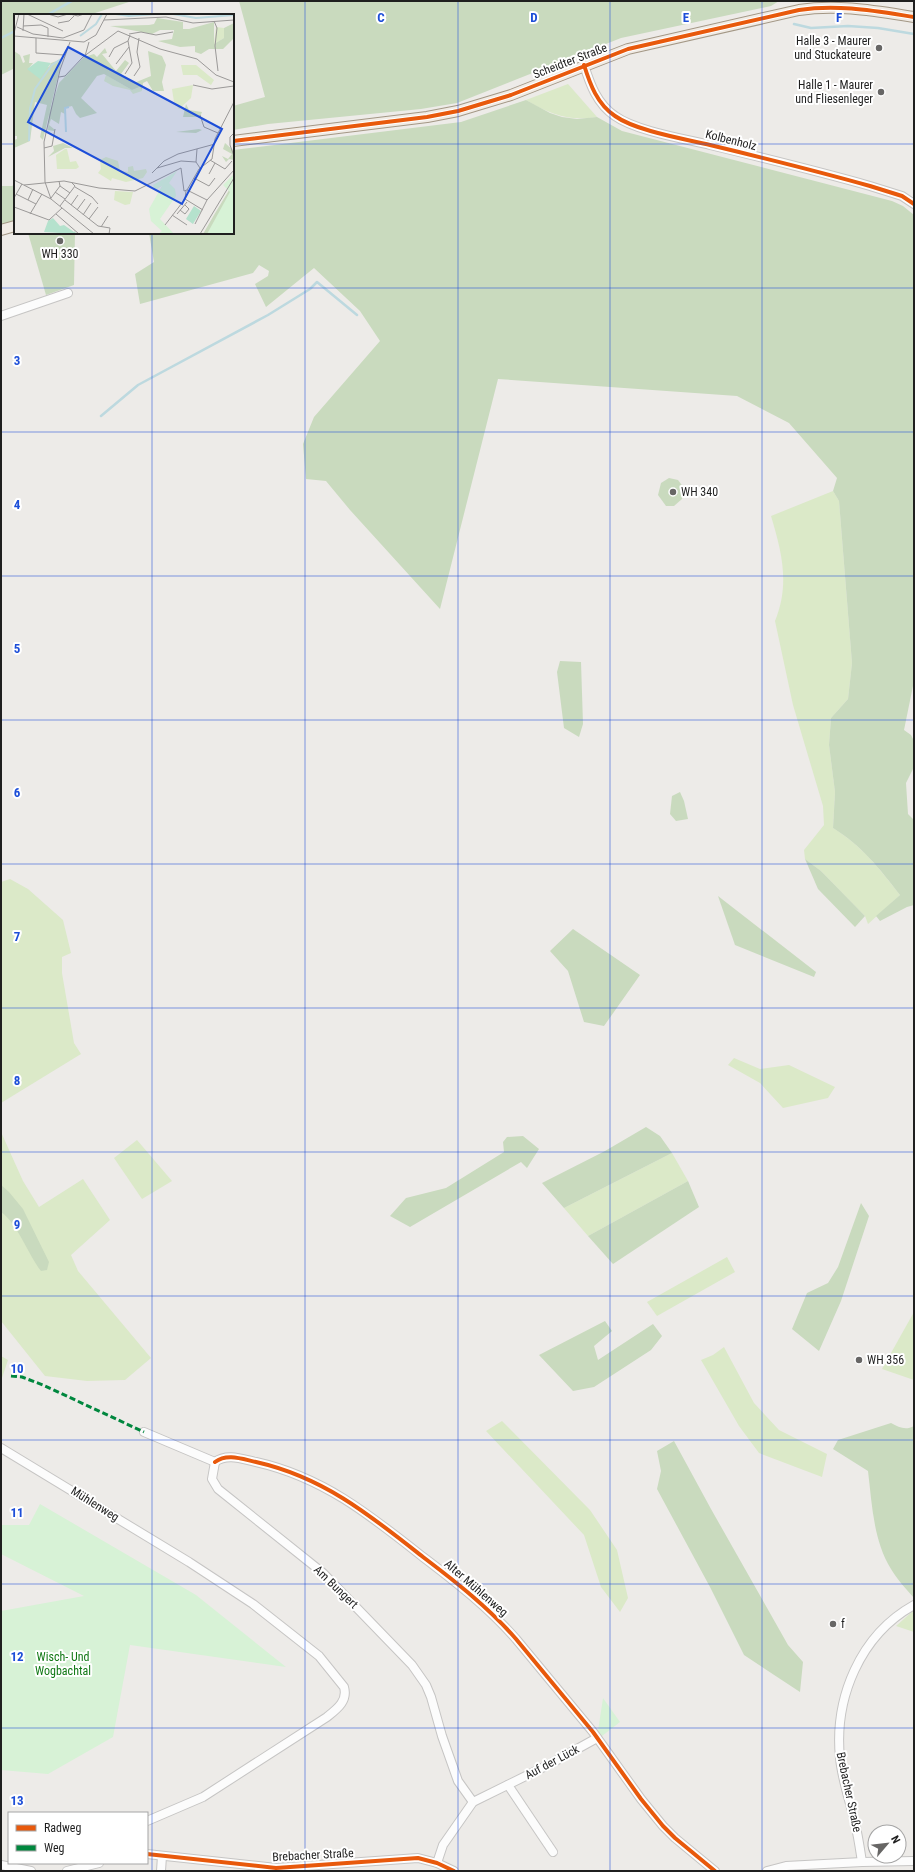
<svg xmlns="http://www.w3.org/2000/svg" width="915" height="1872" viewBox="0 0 915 1872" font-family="'Roboto Condensed',sans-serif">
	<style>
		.grass { fill: #dbe9c8 }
		.forest { fill: #c9dabe }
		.park { fill: #d7f2d6 }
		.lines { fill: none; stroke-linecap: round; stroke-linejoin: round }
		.stream { stroke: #bdd9df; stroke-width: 2.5 }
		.minor-casing { stroke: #c6c5c4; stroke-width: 10 }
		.major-casing { stroke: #a39785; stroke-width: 12 }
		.minor { stroke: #fcfcfc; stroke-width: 8 }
		.major { stroke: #f0ebe5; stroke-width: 10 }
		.quiet { stroke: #00873e; stroke-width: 3; stroke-dasharray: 6 3; stroke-linecap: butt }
		.cycleway-casing { stroke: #fff; stroke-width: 6 }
		.cycleway { stroke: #e8590c; stroke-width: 4 }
		.grid { fill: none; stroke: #1d4ed8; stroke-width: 1; stroke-opacity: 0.55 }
		.poi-dot { fill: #676665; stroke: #fff; stroke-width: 1.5 }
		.labels { text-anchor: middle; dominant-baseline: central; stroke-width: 4; stroke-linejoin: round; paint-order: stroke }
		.poi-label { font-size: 12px; fill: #1f1f1f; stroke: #fff; text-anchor: start }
		.street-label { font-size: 12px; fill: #1f1f1f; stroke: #fff }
		.park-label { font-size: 12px; fill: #117915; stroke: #fff }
		.inset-river { fill: none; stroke: #bdd9df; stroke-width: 2 }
		.inset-road { fill: none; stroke: #9b9998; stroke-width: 1 }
		.view { fill: #1d4ed8; fill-opacity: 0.15; stroke: #1d4ed8; stroke-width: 2 }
		.inset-edge { fill: none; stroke: #1f1f1f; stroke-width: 2 }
		.grid-label { font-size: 13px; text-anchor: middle; font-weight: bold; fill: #1d4ed8; stroke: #fff; stroke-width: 4; stroke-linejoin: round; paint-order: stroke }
	</style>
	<rect width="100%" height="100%" fill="#edebe8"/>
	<!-- grass -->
	<g class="grass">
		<path d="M568 84 597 117C567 121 552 115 526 100Z"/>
		<path d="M833 491 839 501 852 663 848 699 831 718 829 745 835 792 833 828C863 847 878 867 900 895L868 924 865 916 821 871 805 859 804 850 824 825 823 806 793 705 775 621C790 584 782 553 771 516Z"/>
		<path d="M10 879 28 889 63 920 71 953 62 957V973L74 1043 81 1054 1 1103V882Z"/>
		<path d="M734 1058 760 1069 789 1065 835 1087 828 1098 783 1108 760 1083 728 1065Z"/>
		<path d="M1 1132 23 1181 39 1207 83 1179 110 1220 71 1255 78 1271 151 1358 125 1380 87 1381 45 1376 1 1321Z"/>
		<path d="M137 1140 172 1181 142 1199 114 1158Z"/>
		<path d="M672 1153 688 1181 588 1236 564 1208Z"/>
		<path d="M727 1257 735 1272 657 1316 647 1302Z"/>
		<path d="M914 1312V1380L882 1369Z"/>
		<path d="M724 1347 754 1403 779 1430 827 1454 822 1477 759 1453 739 1426 701 1360 713 1355Z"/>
		<path d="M1 1356 8 1360 1 1381Z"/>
		<path d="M502 1421 590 1510 617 1550 628 1598 620 1612 601 1587 584 1535 486 1431Z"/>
		<path d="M914 1610V1632L896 1626Z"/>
	</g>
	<!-- forest -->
	<g class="forest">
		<path d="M1 1H132L89 15H15V68L1 75Z"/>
		<path d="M239 1H779L771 6 621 38 457 103 421 109 268 124 233 130V106L265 97Z"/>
		<path d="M526 100 550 113 562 117 577 119 597 117 622 131 892 201 903 206 914 215V681L904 730 911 735 914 741V767L906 783 908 814 914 820V905L907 907 880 921 876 916 900 895C879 868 862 846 833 828L835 792 829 745 831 718 848 699 852 663 839 501 833 491 837 478 789 423 737 396 498 379 440 609 350 510 326 481 306 479 303 444 314 417 380 341 360 311 314 268 266 307 255 284 268 276 269 271 259 265 253 273 140 304 135 274 154 262 149 233H233V150L461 122Z"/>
		<path d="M15 184V220L1 225V186H12Z"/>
		<path d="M28 233H75L74 285 46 295Z"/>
		<path d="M669 478 678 480 684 488 682 499 674 506H666L658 495 661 483Z"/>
		<path d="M560 661 581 662 583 724 579 737 564 728 557 672Z"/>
		<path d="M680 792 684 801 688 819 676 821 670 814 672 796Z"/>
		<path d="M805 859 821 871 865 916 855 927 818 889Z"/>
		<path d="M718 896 816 972 814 977 735 945Z"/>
		<path d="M573 929 640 975 604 1026 584 1022 568 971 550 951Z"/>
		<path d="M646 1127 660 1136 672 1153 564 1208 542 1183 605 1151Z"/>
		<path d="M523 1136 539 1149 527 1168 521 1162 410 1227 390 1216 406 1198 446 1188 504 1152 503 1142 507 1137Z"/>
		<path d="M688 1181 699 1207 613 1264 588 1236Z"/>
		<path d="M1 1185 9 1192 23 1209 49 1262 47 1270 41 1271C28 1254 17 1223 1 1212Z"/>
		<path d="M861 1203 869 1216 841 1301 819 1351 792 1329 807 1293 828 1283 838 1267Z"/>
		<path d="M605 1321 612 1331 594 1346 598 1360 653 1324 662 1336 651 1350 594 1387 573 1391 539 1355Z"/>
		<path d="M891 1423C899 1427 905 1431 914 1426V1598C906 1589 897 1579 891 1569 873 1540 872 1503 868 1471L833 1449 838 1440Z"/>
		<path d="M674 1441 711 1509 788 1645 803 1662 800 1692 744 1655 710 1587 657 1489 661 1471 657 1451Z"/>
	</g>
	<!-- park -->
	<g class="park">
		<path d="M40 1504 196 1595 286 1667 130 1645 113 1737 48 1774 1 1770V1611L84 1596 1 1554V1525H29Z"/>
		<path d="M603 1698 620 1722 602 1736 598 1731Z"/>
	</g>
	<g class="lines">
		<!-- stream -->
		<g class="stream">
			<path d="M47 15 72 1"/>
			<path d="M794 24 811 28 848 26 878 28 914 34"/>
			<path d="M1 38 15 31"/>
			<path d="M101 416 138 385 268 315 310 289 317 282 357 315"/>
		</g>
		<defs>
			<g id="minor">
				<path d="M584 65C590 84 597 104 615 116 636 131 685 139 710 145 764 158 817 171 870 186L902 196 914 204"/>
				<path d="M1 316 68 293"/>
				<path d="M144 1432 215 1462"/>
				<path d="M1 1448 189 1562 253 1604 319 1656 344 1687C348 1701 337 1709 327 1717L203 1797 147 1821"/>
				<path d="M215 1462C227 1453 242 1459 256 1462 323 1477 370 1515 423 1557 456 1582 489 1608 516 1639L593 1732 641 1799 663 1826 675 1838 715 1871"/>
				<path d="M215 1462 212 1479 218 1489 323 1573 412 1665 426 1685 431 1697 442 1736 458 1781 473 1802"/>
				<path d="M508 1785 553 1852"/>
				<path d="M147 1854 276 1868 418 1858 437 1863 454 1871"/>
				<path d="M862 1862C860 1849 858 1835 855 1823 850 1801 842 1780 840 1758 834 1698 860 1635 914 1605"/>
				<path d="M437 1863 443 1845 473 1802 550 1764 597 1738"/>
				<path d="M1 1865 31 1871"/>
				<path d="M67 1871 99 1863"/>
				<path d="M161 1871 162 1856"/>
				<path d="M767 1871 786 1866 862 1862 914 1861"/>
			</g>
			<g id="major">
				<path d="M233 141 427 117 458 111 511 95 628 49 799 10C838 4 875 11 914 17"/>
				<path d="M1 230 15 226"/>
			</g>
		</defs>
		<!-- minor casing -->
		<use href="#minor" class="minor-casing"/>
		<!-- major casing -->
		<use href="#major" class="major-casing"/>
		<!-- minor -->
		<use href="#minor" class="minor"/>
		<!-- major -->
		<use href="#major" class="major"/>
		<!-- quiet -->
		<path class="quiet" d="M11 1376 22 1377 43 1385 144 1432"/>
		<defs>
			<g id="cycleway">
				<path d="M584 65C590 84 597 104 615 116 636 131 685 139 710 145 764 158 817 171 870 186L902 196 914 204"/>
				<path d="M233 141 427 117 458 111 511 95 628 49 799 10C838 4 875 11 914 17"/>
				<path d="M215 1462C227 1453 242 1459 256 1462 323 1477 370 1515 423 1557 456 1582 489 1608 516 1639L593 1732 641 1799 663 1826 675 1838 715 1871"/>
				<path d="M147 1854 276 1868 418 1858 437 1863 454 1871"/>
			</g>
		</defs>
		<!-- cycleway casing -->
		<use href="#cycleway" class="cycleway-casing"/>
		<!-- cycleway -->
		<use href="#cycleway" class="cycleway"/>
	</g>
	<!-- grid -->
	<path class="grid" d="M152 1V15M305 1V1871M458 1V1871M610 1V1871M762 1V1871M1 144H15M233 144H914M152 233V1871M1 288H914M1 432H914M1 576H914M1 720H914M1 864H914M1 1008H914M1 1152H914M1 1296H914M1 1440H914M1 1584H914M1 1728H914"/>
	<!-- markers -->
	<g class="poi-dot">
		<circle cx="879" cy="48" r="4"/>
		<circle cx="881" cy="92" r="4"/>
		<circle cx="60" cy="241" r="4"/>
		<circle cx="673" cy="492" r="4"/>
		<circle cx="859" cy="1360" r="4"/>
		<circle cx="833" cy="1624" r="4"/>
	</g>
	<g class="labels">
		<!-- poi labels -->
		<g class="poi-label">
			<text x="871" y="41" text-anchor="end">Halle 3 - Maurer<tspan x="871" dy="14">und Stuckateure</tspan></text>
			<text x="873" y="85" text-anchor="end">Halle 1 - Maurer<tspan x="873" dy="14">und Fliesenleger</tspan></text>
			<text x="60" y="254" text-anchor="middle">WH 330</text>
			<text x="681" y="492">WH 340</text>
			<text x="867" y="1360">WH 356</text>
			<text x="841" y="1624">f</text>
		</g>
		<!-- street labels -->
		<g class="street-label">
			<text transform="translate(570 61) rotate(-21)">Scheidter Straße</text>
			<text transform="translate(731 140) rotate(14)">Kolbenholz</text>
			<text transform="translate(95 1504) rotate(32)">Mühlenweg</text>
			<text transform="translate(336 1587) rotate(44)">Am Bungert</text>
			<text transform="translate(476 1588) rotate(41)">Alter Mühlenweg</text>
			<text transform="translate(552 1762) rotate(-28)">Auf der Lück</text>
			<text transform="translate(849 1792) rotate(78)">Brebacher Straße</text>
			<text transform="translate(313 1855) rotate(-3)">Brebacher Straße</text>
		</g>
		<!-- park labels -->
		<g class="park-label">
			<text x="63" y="1657">Wisch- Und<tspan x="63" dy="14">Wogbachtal</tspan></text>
		</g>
	</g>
	<!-- overview -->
	<g transform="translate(14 14)">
		<rect width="220" height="220" fill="#edebe8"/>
		<path d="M202 13 210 14V24L200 30ZM167 51H182L200 66 197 71 183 61H169ZM92 61 118 76 127 73 128 77 119 80 116 76 99 72 90 67ZM179 71 177 84 165 95 160 88 158 75ZM51 135H53L56 148 62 147 65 153 62 155H43L42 141ZM92 143 104 147 106 157 114 158V153L119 152 120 157 132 155 133 158 129 164 112 168 98 164 97 167 84 159 87 155 86 146ZM101 177 119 178 116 190 111 191 100 186Z" fill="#dbe9c8"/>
		<path d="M143 4 169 8V15H175L200 8V30L210 24V14L220 9V24L209 35H195L187 40 181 38V32L166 33 144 27 158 25 160 16H146L138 20 96 12 135 11 140 10ZM91 34 93 39 88 40 102 57 111 46 115 49 107 60 120 69 137 62 134 37 148 42 152 51 148 68 150 77H139L133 67 129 69 128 76 126 73 118 76 90 60 83 62 67 84 83 99 66 104 62 100 58 92 50 94 51 100 47 98 45 110 37 105 35 111 40 115V117L34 116 35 100 45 69 70 43 80 40 83 43ZM0 37 6 41 9 49 11 48 9 42 16 40 15 49H19L14 55 35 53 37 49 48 45 29 126 26 123 33 91 21 88 16 127 0 134V126L3 125V122H0ZM172 90 175 96 188 98 186 103H169ZM185 115 188 116 182 119 162 118ZM49 129 59 134H51L34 143 40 137 39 132ZM211 129 220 137V146L215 145 212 148 208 142 214 145 218 140 209 135ZM220 168V220H189L200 201Z" fill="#c9dabe"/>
		<path d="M163 157 155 169 161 175 162 182 146 205 160 220H144L148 217 137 207 135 195 148 172 141 176 139 171ZM220 160V220H193L216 178 209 171Z" fill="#d7f2d6"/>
		<path d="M24 47 37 49 26 65 13 55ZM180 192 187 197 179 210 172 205ZM39 204 46 212 50 211 60 218 61 217 62 220 30 218 34 207Z" fill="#b5e2cd"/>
		<path class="inset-river" d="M102 0 115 2 141 0M159 0 182 4 220 1M66 22 82 10 88 0M52 118 51 94 55 93M15 127 16 95 21 75 38 51 47 45"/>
		<path class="inset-road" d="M13 0 49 17M34 0 44 3 54 0M56 0 64 2 70 0M90 6 152 3 179 9 220 6M200 7 203 14 201 32 204 57M44 9 55 7 60 2M9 12 27 11 34 14V23M3 13 19 20 49 24 70 16 78 0M9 17 10 0M0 19 5 0M115 20 127 18 142 21 159 18M0 22 70 28 82 21 93 0M22 24V39L50 41M71 42 75 28M95 43 100 34 114 27M102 50 115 33M111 60 118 49 114 27 116 21M120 62 126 53 123 38 125 24M45 63 51 62 69 43 104 17 146 35 183 45 202 61 220 68M179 71 198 75 220 72M186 101 190 113 204 119M220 119 216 123V131L220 142M30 134 38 132 41 115M183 135 182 148 186 154M196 146 211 155 218 147M143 154 150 147 164 140 201 130M138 159 143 154 167 147 182 148M195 160 201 149M180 164 195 172 201 164M0 166 37 185 80 220M10 171 50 167 85 174 121 177 167 154 170 177 173 176 193 186M46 172 56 179M61 173 78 183 84 190M173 176 185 155 198 145 201 125 220 88M41 178 51 185M2 180 22 190M0 184 8 170M37 184 46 172 45 167M37 185 31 168 30 128 46 56 56 28M171 185 189 196M14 186 19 175M51 186 84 212 96 214 95 220M57 191 64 181M46 192 61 172 58 169M0 193 35 206 48 194M63 196 71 185M166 196 171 200 175 195 171 191M16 200 28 180M42 200 65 220M163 200 173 188M69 201 77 189M158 201 173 211M75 205 84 193M181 210 193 186 220 156M151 211 171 185 172 177M87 213 94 202M186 220 220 164"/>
		<path class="view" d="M54 33 208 115 168 190 14 108Z"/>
		<rect width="220" height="220" class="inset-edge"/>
	</g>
	<g class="grid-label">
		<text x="381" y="22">C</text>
		<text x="534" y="22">D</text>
		<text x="686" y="22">E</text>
		<text x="839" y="22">F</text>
		<text x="17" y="365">3</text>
		<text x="17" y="509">4</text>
		<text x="17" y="653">5</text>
		<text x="17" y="797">6</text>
		<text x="17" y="941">7</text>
		<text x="17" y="1085">8</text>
		<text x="17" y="1229">9</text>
		<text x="17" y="1373">10</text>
		<text x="17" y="1517">11</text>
		<text x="17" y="1661">12</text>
		<text x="17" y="1805">13</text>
	</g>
	<!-- border -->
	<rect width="915" height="1872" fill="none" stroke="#1f1f1f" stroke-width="4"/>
	<!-- legend -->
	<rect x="8" y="1812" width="140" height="52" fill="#ffffff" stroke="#a5a5a5"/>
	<rect x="16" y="1825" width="20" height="6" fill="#e8590c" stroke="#a5a5a5"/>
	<text x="44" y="1832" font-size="12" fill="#1f1f1f">Radweg</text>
	<rect x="16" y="1845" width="20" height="6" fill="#00873e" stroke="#a5a5a5"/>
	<text x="44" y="1852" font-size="12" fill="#1f1f1f">Weg</text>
	<!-- north arrow -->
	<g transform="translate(887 1844) rotate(62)"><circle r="19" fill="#ffffff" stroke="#a5a5a5"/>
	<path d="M0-3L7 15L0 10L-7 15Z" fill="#676665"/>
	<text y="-6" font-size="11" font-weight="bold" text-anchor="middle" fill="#1f1f1f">N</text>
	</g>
</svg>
